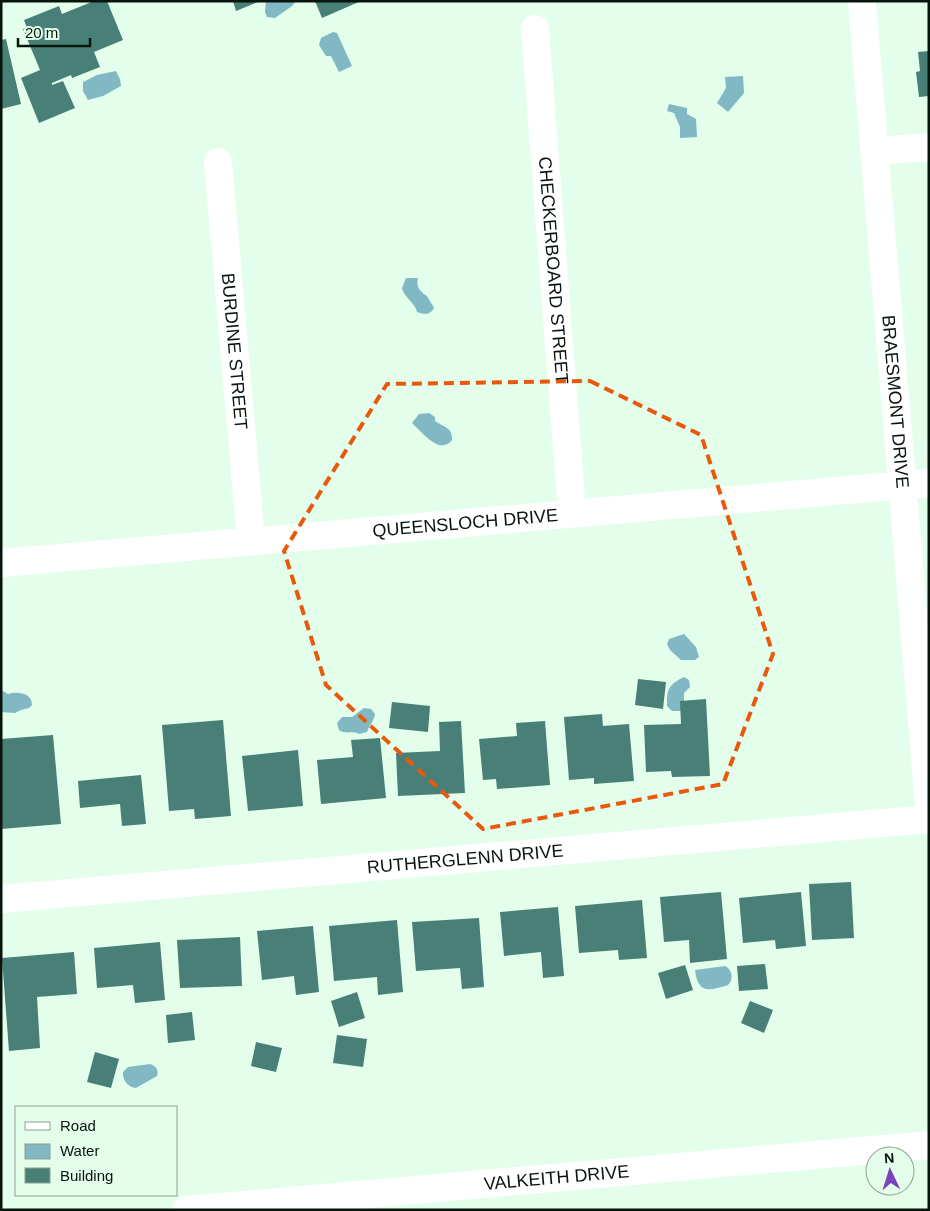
<svg xmlns="http://www.w3.org/2000/svg" width="930" height="1211" viewBox="0 0 930 1211" font-family="Arial,sans-serif">
	<style>
		.water { fill: #81b8c4 }
		.building { fill: #487f77 }
		.lines { fill: none; stroke-linecap: round; stroke-linejoin: round }
		.street { stroke: #fff; stroke-width: 28 }
		.marked { fill: none; stroke: #e8590c; stroke-width: 4; stroke-dasharray: 10 6; stroke-linejoin: round }
		.labels { text-anchor: middle; dominant-baseline: central; stroke-width: 5; stroke-linejoin: round; paint-order: stroke }
		.street-label { font-size: 18px; fill: #09140c; stroke: #e3feea }
	</style>
	<rect width="100%" height="100%" fill="#e3feea"/>
	<!-- water -->
	<g class="water">
		<path d="M266 1H296L292 6 275 18 267 17 265 12Z"/>
		<path d="M333 32 337 33 352 66 339 72 331 56H326L319 45 321 38Z"/>
		<path d="M116 71 120 79 121 86 103 96 88 100 83 91V82L97 75Z"/>
		<path d="M743 76 744 93 728 112 717 103 726 88 725 77Z"/>
		<path d="M669 104 687 108V114L696 119 697 137 680 138V127L674 113 667 111Z"/>
		<path d="M406 278H418C416 287 419 291 427 296 429 300 433 305 434 308 430 316 423 314 417 312 415 302 404 298 402 288Z"/>
		<path d="M429 413 435 417V421C443 427 453 427 452 440 440 456 422 432 412 423L419 414Z"/>
		<path d="M684 634 696 647 699 657 695 660H681L670 650 667 644 669 639Z"/>
		<path d="M684 677 689 680 690 687 684 693V705L681 711H672L667 706C667 689 668 685 684 677Z"/>
		<path d="M1 690 8 694C18 691 32 693 32 705L29 708 21 710 15 713 1 712Z"/>
		<path d="M364 708 371 709 375 714C375 719 369 726 367 732L359 734C352 730 346 735 339 730L337 723 342 717H352Z"/>
		<path d="M725 966C732 969 734 980 728 985 708 991 698 994 695 970Z"/>
		<path d="M150 1064C156 1066 159 1070 157 1076L136 1088C128 1088 122 1079 123 1072L128 1067Z"/>
	</g>
	<!-- building -->
	<g class="building">
		<path d="M94 1H107L123 40 94 52 100 67 72 78 71 75 52 83V85L63 81 75 108 39 123 21 78 40 70 23 29 27 28 24 20 59 6 62 14Z"/>
		<path d="M233 1H260L236 11Z"/>
		<path d="M315 1H361L322 18Z"/>
		<path d="M6 39 21 104 1 109V40Z"/>
		<path d="M929 51V96L919 97 916 72 920 71 918 52Z"/>
		<path d="M638 679 666 682 663 709 635 705Z"/>
		<path d="M706 699 710 776 672 777 671 771 646 772 644 725 681 724 680 701Z"/>
		<path d="M392 702 430 706 428 732 389 728Z"/>
		<path d="M602 714 603 726 629 724 634 781 594 784V778L569 780 564 717Z"/>
		<path d="M223 720 231 816 195 819 194 809 169 811 162 725Z"/>
		<path d="M461 721 465 793 398 796 396 753 440 751 439 722Z"/>
		<path d="M545 721 550 785 497 789 496 779 483 780 479 739 517 736 516 723Z"/>
		<path d="M53 735 61 824 1 829V739Z"/>
		<path d="M380 738 386 798 321 804 317 760 353 757 351 740Z"/>
		<path d="M298 750 303 806 248 811 242 756Z"/>
		<path d="M141 775 146 824 122 826 120 804 80 808 78 781Z"/>
		<path d="M851 882 854 938 812 940 809 884Z"/>
		<path d="M721 892 727 959 690 963 689 940 664 942 660 897Z"/>
		<path d="M801 892 806 946 776 949 775 940 743 943 739 898Z"/>
		<path d="M642 900 647 958 619 960 618 950 579 953 575 906Z"/>
		<path d="M558 907 564 976 543 978 541 952 504 956 500 912Z"/>
		<path d="M479 918 484 987 462 989 460 968 416 971 412 922Z"/>
		<path d="M397 920 403 992 378 995 377 977 334 981 329 926Z"/>
		<path d="M313 926 319 992 296 995 294 976 262 980 257 931Z"/>
		<path d="M240 937 242 986 180 988 177 940Z"/>
		<path d="M160 942 165 1000 135 1003 133 985 97 988 94 948Z"/>
		<path d="M74 952 77 994 37 997 40 1048 9 1051 2 958Z"/>
		<path d="M765 964 768 989 739 991 737 966Z"/>
		<path d="M685 965 693 990 666 999 658 973Z"/>
		<path d="M357 992 365 1018 339 1027 331 1001Z"/>
		<path d="M750 1001 773 1010 764 1033 741 1023Z"/>
		<path d="M192 1012 195 1040 168 1043 166 1015Z"/>
		<path d="M337 1035 367 1039 363 1067 333 1063Z"/>
		<path d="M256 1042 282 1048 276 1072 251 1066Z"/>
		<path d="M95 1052 119 1059 111 1088 87 1082Z"/>
	</g>
	<g class="lines">
		<!-- street -->
		<g class="street">
			<path id="s1" d="M862 1 929 804"/>
			<path id="s2" d="M535 29 572 513"/>
			<path d="M875 151 929 147"/>
			<path id="s3" d="M218 162 251 541"/>
			<path id="s4" d="M1 563 929 483"/>
			<path id="s5" d="M1 899 929 819"/>
			<path id="s6" d="M186 1210 929 1145"/>
		</g>
	</g>
	<!-- marked area -->
	<path class="marked" d="M590 381 701 435 773 654 723 784 483 829 326 685 284 551 387 384Z"/>
	<g class="labels">
		<!-- street labels -->
		<g class="street-label">
			<text stroke="none"><textPath href="#s2" startOffset="242">CHECKERBOARD STREET</textPath></text>
			<text stroke="none"><textPath href="#s3" startOffset="190">BURDINE STREET</textPath></text>
			<text stroke="none"><textPath href="#s1" startOffset="402">BRAESMONT DRIVE</textPath></text>
			<text stroke="none"><textPath href="#s4" startOffset="466">QUEENSLOCH DRIVE</textPath></text>
			<text stroke="none"><textPath href="#s5" startOffset="466">RUTHERGLENN DRIVE</textPath></text>
			<text stroke="none"><textPath href="#s6" startOffset="372">VALKEITH DRIVE</textPath></text>
		</g>
	</g>
	<!-- border -->
	<rect width="930" height="1211" fill="none" stroke="#09140c" stroke-width="5"/>
	<!-- legend -->
	<rect x="15" y="1106" width="162" height="90" fill="#e3feea" stroke="#8ca091"/>
	<rect x="25" y="1122" width="25" height="8" fill="#ffffff" stroke="#8ca091"/>
	<text x="60" y="1131" font-size="15" fill="#09140c">Road</text>
	<rect x="25" y="1144" width="25" height="15" fill="#81b8c4" stroke="#8ca091"/>
	<text x="60" y="1156" font-size="15" fill="#09140c">Water</text>
	<rect x="25" y="1168" width="25" height="15" fill="#487f77" stroke="#8ca091"/>
	<text x="60" y="1181" font-size="15" fill="#09140c">Building</text>
	<!-- north arrow -->
	<g transform="translate(890 1171) rotate(356)"><circle r="24" fill="#e3feea" stroke="#8ca091"/>
	<path d="M0-4L9 19L0 12L-9 19Z" fill="#7a43ba"/>
	<text y="-8" font-size="14" font-weight="bold" text-anchor="middle" fill="#09140c">N</text>
	</g>
	<!-- scale -->
	<path d="M18 38v8h72v-8" fill="none" stroke="#09140c" stroke-width="2.5"/>
	<text x="25" y="38" font-size="15" fill="#09140c" stroke="#e3feea" stroke-width="4" paint-order="stroke">20 m</text>
</svg>
